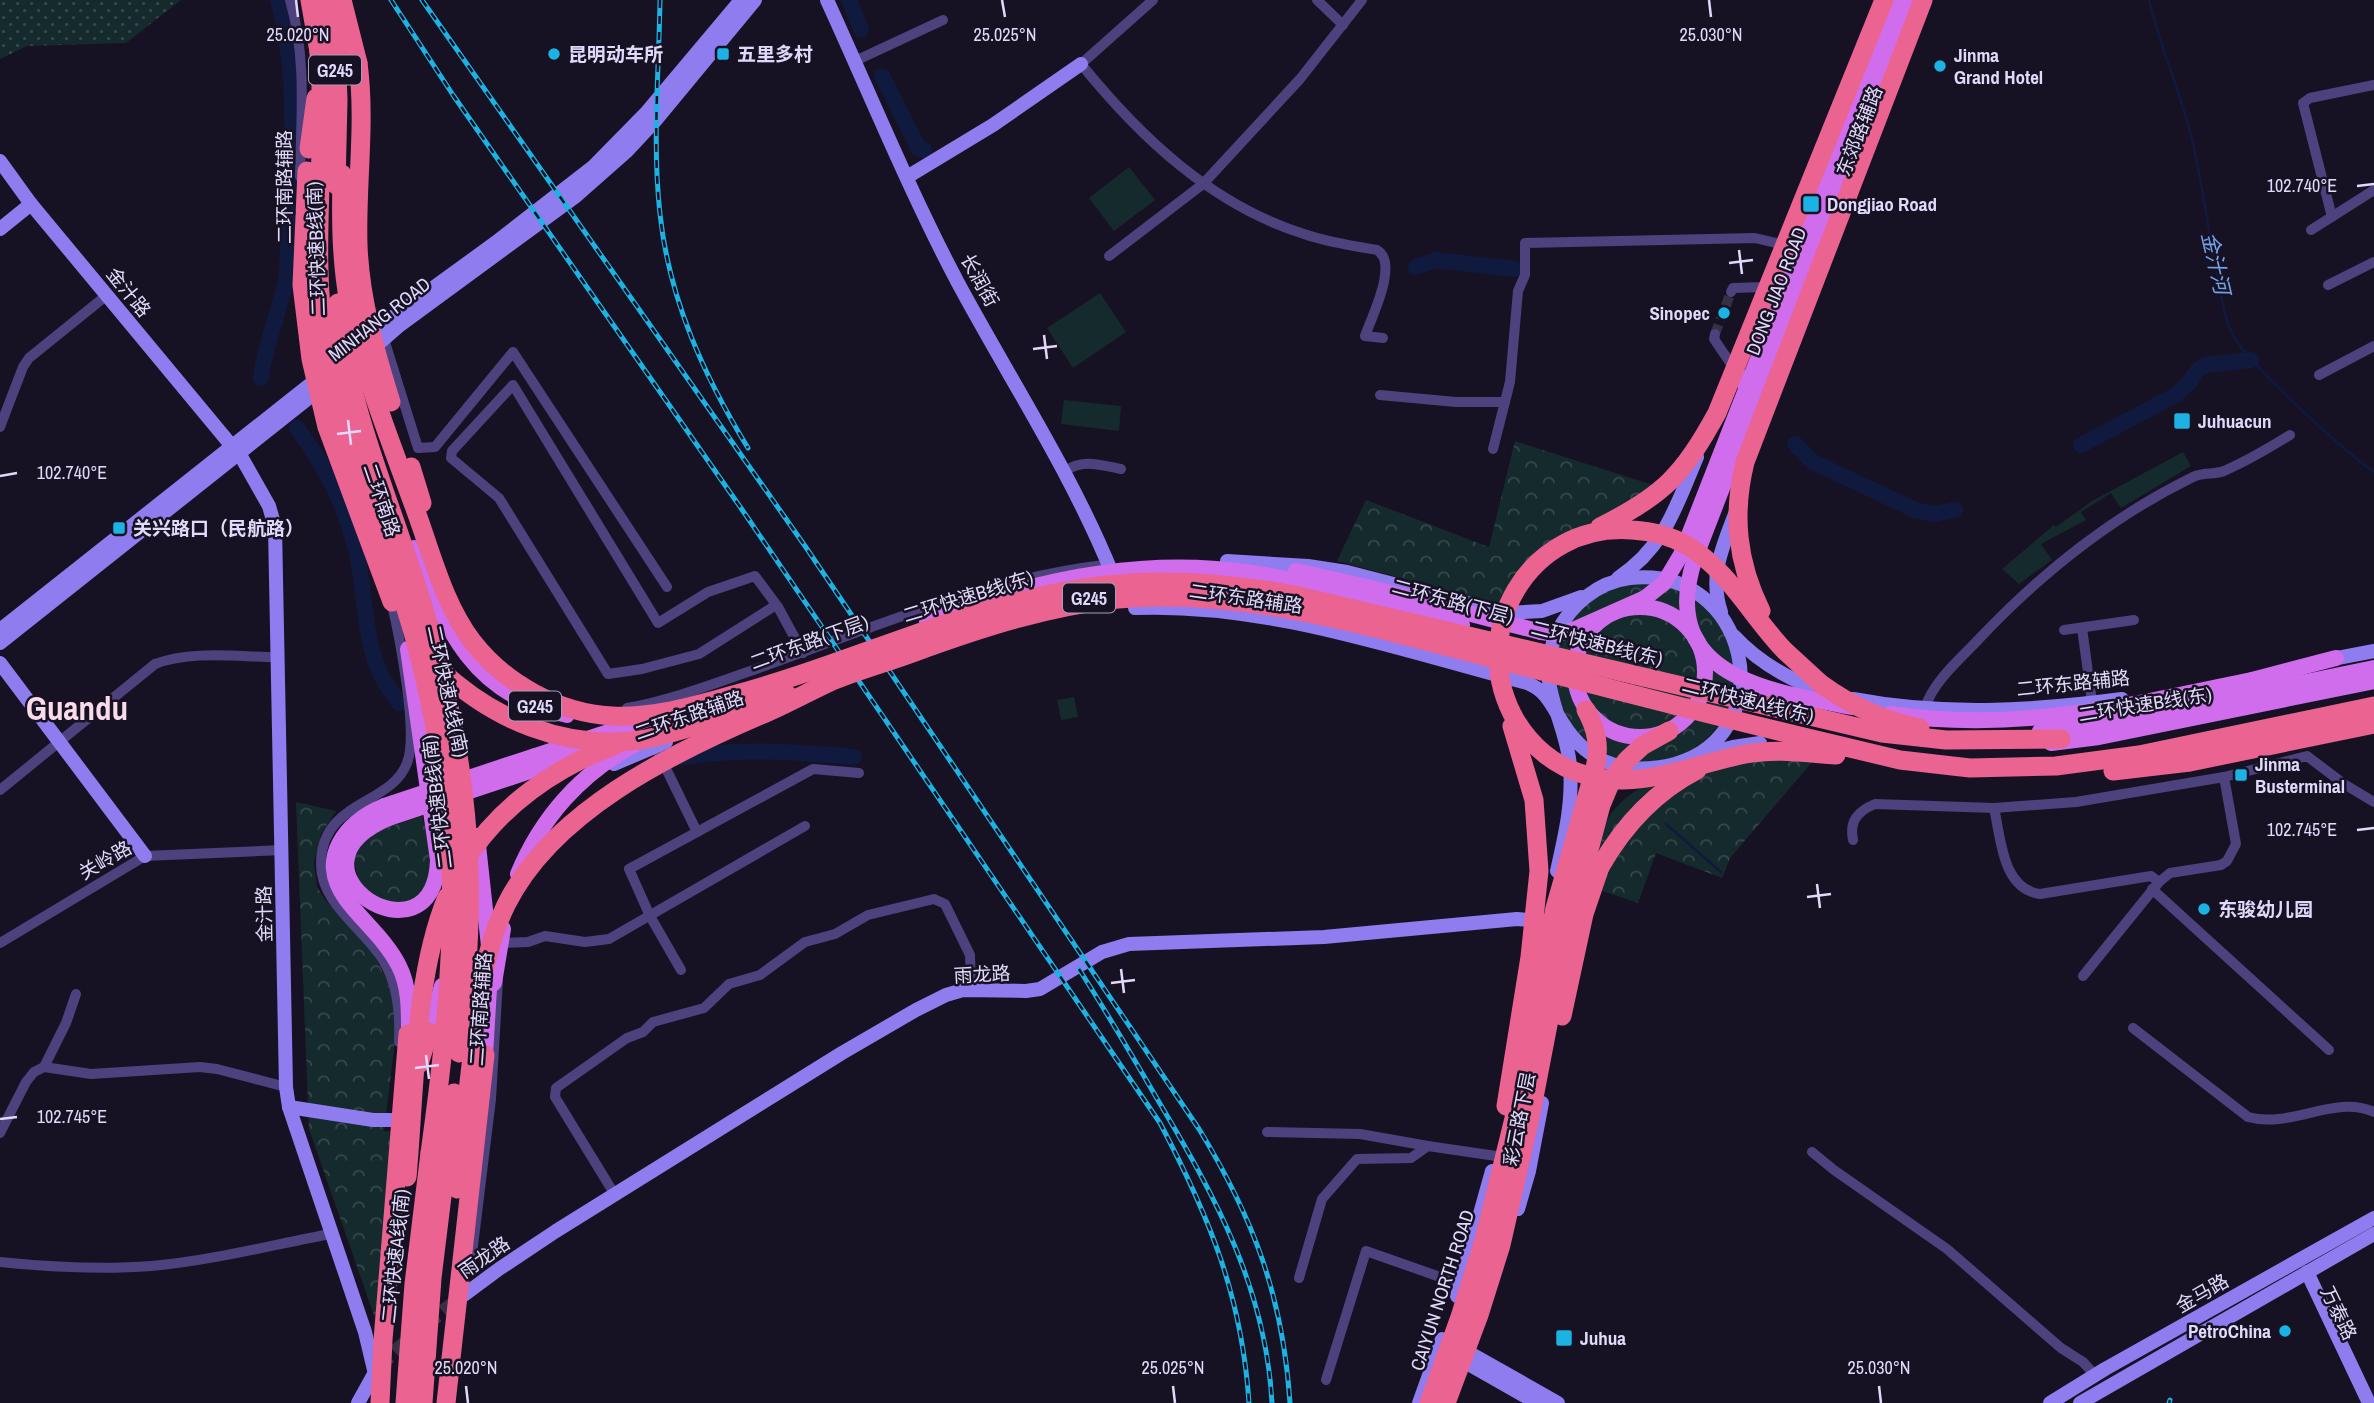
<svg xmlns="http://www.w3.org/2000/svg" width="2374" height="1403" viewBox="0 0 2374 1403" font-family="'Archivo Narrow','Noto Sans SC',sans-serif">
	<style>
		.green { fill: #152a2d }
		.forest { fill: url(#forest-crowns) }
		.park { fill: url(#park-dots) }
		.lines { fill: none; stroke-linecap: round; stroke-linejoin: round }
		.stream { stroke: #101a3e; stroke-width: 2.5 }
		.river { stroke: #101a3e; stroke-width: 16 }
		.street-tunnel { stroke: #353043; stroke-width: 10; stroke-dasharray: 10 5; stroke-linecap: butt }
		.secondary-tunnel { stroke: #353043; stroke-width: 14; stroke-dasharray: 14 7; stroke-linecap: butt }
		.street { stroke: #4d427d; stroke-width: 10 }
		.secondary { stroke: #8f7cee; stroke-width: 14 }
		.primary { stroke: #d06ded; stroke-width: 16 }
		.highway { stroke: #eb6390; stroke-width: 19 }
		.rail-casing { stroke: #1cb2e3; stroke-width: 5 }
		.rail { stroke: #171223; stroke-width: 2.5; stroke-dasharray: 8; stroke-linecap: butt }
		.primary-bridge { stroke: #d06ded; stroke-width: 16 }
		.highway-bridge { stroke: #eb6390; stroke-width: 19 }
		.ticks { fill: none; stroke: #e2d9fa; stroke-width: 2.5 }
		.poi-dot { fill: #1cb2e3; stroke: #171223; stroke-width: 2.5 }
		.labels { text-anchor: middle; dominant-baseline: central; stroke-width: 5; stroke-linejoin: round; paint-order: stroke }
		.shield { fill: #171223; stroke: #a59dba; stroke-width: 2 }
		.shield-label { font-size: 18px; font-weight: bold; fill: #e2d9fa }
		.poi-label { font-size: 19px; font-weight: bold; fill: #e2d9fa; stroke: #171223; text-anchor: start }
		.street-label { font-size: 19px; fill: #e2d9fa; stroke: #171223 }
		.water-label { font-size: 21px; font-style: italic; fill: #74a3ed; stroke: #171223 }
		.town-label { font-size: 33px; font-weight: bold; fill: #fadbea; stroke: #171223 }
		.ticks-label { font-size: 18px; text-anchor: middle; fill: #e2d9fa; stroke: #171223; stroke-width: 5; stroke-linejoin: round; paint-order: stroke }
	</style>
	<defs>
		<pattern id="forest-crowns" width="20" height="18" patternUnits="userSpaceOnUse" patternTransform="scale(1.75)"><rect width="20" height="18" fill="#152a2d"/><path d="M2 6a3 3 0 1 1 6 0M12 15a3 3 0 1 1 6 0" fill="none" stroke="#37484c"/></pattern>
		<pattern id="park-dots" width="8" height="8" patternUnits="userSpaceOnUse" patternTransform="scale(1.75)"><rect width="8" height="8" fill="#152a2d"/><path d="M2 2h.1M6 6h.1" fill="none" stroke="#37484c" stroke-width="1.8" stroke-linecap="round"/></pattern>
	</defs>
	<rect width="100%" height="100%" fill="#171223"/>
	<!-- green -->
	<g class="green">
		<path d="M1129 167 1155 200 1114 231 1089 198Z"/>
		<path d="M1100 293 1126 332 1073 368 1047 328Z"/>
		<path d="M1064 400 1121 406 1119 431 1061 424Z"/>
		<path d="M2183 452 2191 466 2121 508 2111 493 2081 512 2086 520 2041 544 2052 560 2019 584 2002 569 2054 525 2056 527 2092 501Z"/>
		<path d="M1074 697 1078 717 1061 720 1057 700Z"/>
	</g>
	<!-- forest -->
	<g class="forest">
		<path d="M1515 441 1659 487 1536 561 1499 604 1337 561 1366 500 1489 547Z"/>
		<circle cx="1645" cy="673" r="90"/>
		<path d="M1721 754 1813 761 1730 858 1722 878 1656 853 1638 903 1585 885C1592 865 1596 841 1606 822 1626 784 1683 768 1721 754Z"/>
		<path d="M296 802 336 811 321 834 314 863 317 887 326 901 369 946 386 978 394 1001 396 1033 384 1131 395 1132 377 1324 309 1129Z"/>
		<path d="M422 816C429 841 441 884 412 900 406 903 395 903 389 904L360 887 353 857 370 833Z"/>
	</g>
	<!-- park -->
	<path class="park" d="M0 0H181L126 43 27 46 0 59Z"/>
	<g class="lines">
		<!-- stream -->
		<g class="stream">
			<path d="M2149 0C2161 52 2185 101 2195 153 2204 196 2210 240 2219 284 2223 302 2225 324 2236 340 2246 356 2261 370 2275 384 2306 415 2338 445 2374 472"/>
			<path d="M1666 824 1721 872"/>
		</g>
		<!-- river -->
		<g class="river">
			<path d="M849 0 861 29"/>
			<path d="M882 76 919 149 924 150"/>
			<path d="M1416 267 1436 260 1514 269"/>
			<path d="M261 378C265 343 281 309 287 274 289 188 302 83 278 0"/>
			<path d="M297 428C325 466 344 502 356 549 365 589 363 632 379 671 384 682 392 693 399 703"/>
			<path d="M1795 444 1813 462 1915 510 1934 514 1955 510"/>
			<path d="M2081 445 2174 396 2187 385 2198 370 2205 365 2251 360"/>
			<path d="M679 758C736 747 796 752 854 757"/>
		</g>
		<!-- street-tunnel -->
		<path class="street-tunnel" d="M1715 334 1731 292"/>
		<!-- secondary-tunnel -->
		<path class="secondary-tunnel" d="M379 1366 419 1330 460 1298"/>
		<!-- street -->
		<g class="street">
			<path d="M290 0C307 58 301 117 300 177"/>
			<path d="M1153 0 1081 64C1141 138 1212 205 1304 234 1327 242 1353 246 1377 250 1399 263 1372 316 1365 336L1383 338"/>
			<path d="M1317 0 1343 25"/>
			<path d="M855 61 943 20"/>
			<path d="M2332 217 2303 103 2310 98 2374 85"/>
			<path d="M2311 230 2374 190"/>
			<path d="M1109 256 1203 184 1300 79 1362 0"/>
			<path d="M2328 285 2374 262"/>
			<path d="M1731 292 1733 288 1764 287"/>
			<path d="M1715 334 1714 339 1733 367"/>
			<path d="M384 339 418 448 435 447 513 352 667 587"/>
			<path d="M2319 375 2374 346"/>
			<path d="M1380 395 1456 402H1505"/>
			<path d="M0 427 23 367 29 358 107 295"/>
			<path d="M1493 449 1510 382 1518 291 1525 275V243L1755 238 1780 244"/>
			<path d="M1064 472C1081 458 1101 465 1121 469"/>
			<path d="M391 600C399 634 419 734 407 763 391 806 321 800 321 864 321 905 364 928 383 960 398 985 400 1014 399 1042"/>
			<path d="M776 605 699 654 642 669 608 674 499 498 451 458 452 451 513 385 658 623 708 592 755 576 778 607 803 653"/>
			<path d="M2082 628 2092 702"/>
			<path d="M2064 630 2134 620"/>
			<path d="M627 708C672 700 715 683 759 668 873 628 984 579 1104 565"/>
			<path d="M1925 708C1933 682 1959 660 1977 641 2039 575 2111 517 2193 477 2203 472 2214 475 2224 471 2247 461 2269 448 2290 435"/>
			<path d="M655 746 697 832"/>
			<path d="M0 790 155 664C192 650 238 657 278 657"/>
			<path d="M1994 808C2001 838 2002 889 2040 894L2151 876 2159 882"/>
			<path d="M1853 840C1849 821 1858 811 1875 804L1994 808 2076 802 2224 777 2307 756 2344 784 2374 802"/>
			<path d="M2152 889 2329 1050"/>
			<path d="M0 943 145 856 283 850"/>
			<path d="M502 943 528 942 545 936 585 942 609 939 805 826"/>
			<path d="M681 970 650 916 629 869 813 769 859 773"/>
			<path d="M2083 976 2159 882 2170 873 2221 865 2227 861 2236 844 2224 777"/>
			<path d="M2133 1028 2248 1117C2291 1129 2335 1094 2374 1112"/>
			<path d="M44 1067 66 1023 76 994"/>
			<path d="M1267 1132 1360 1134 1428 1146"/>
			<path d="M0 1133 26 1082 34 1072 44 1067 91 1074 200 1067 217 1069 286 1087"/>
			<path d="M1812 1152 1834 1170 1947 1249 2061 1348 2083 1362 2095 1375"/>
			<path d="M615 1195 555 1097 556 1088 627 1038 643 1032 653 1022 704 1008 729 984 760 975 805 942 835 934 868 915 934 899 945 904 970 955 971 990"/>
			<path d="M472 1254 491 1099 498 980"/>
			<path d="M0 1262C49 1267 101 1270 151 1266 209 1261 268 1246 325 1235"/>
			<path d="M1299 1278 1322 1199 1357 1159 1411 1158 1428 1146 1496 1156"/>
			<path d="M1326 1380 1366 1251 1460 1284"/>
		</g>
		<!-- secondary -->
		<g class="secondary">
			<path d="M827 0C870 94 909 190 957 281 1009 378 1070 470 1112 573"/>
			<path d="M0 161 31 204 231 445"/>
			<path d="M907 177 993 125 1081 64"/>
			<path d="M0 229 31 204"/>
			<path d="M366 341 393 317 495 243 594 166 646 113 741 0"/>
			<path d="M369 352 400 325 576 196 627 151 655 121 755 0"/>
			<path d="M239 453 269 506 275 527 286 1087 289 1107 365 1332 374 1370"/>
			<path d="M1227 561 1308 566 1347 572 1506 613 1542 611 1581 597"/>
			<path d="M1618 578C1665 547 1676 506 1697 457"/>
			<path d="M1135 608C1269 603 1399 650 1527 683 1548 691 1552 707 1564 725 1575 743 1592 758 1612 764 1632 771 1655 769 1675 764 1785 732 1748 564 1630 578 1598 582 1570 605 1557 633 1533 684 1566 717 1570 766 1573 802 1565 836 1557 871"/>
			<path d="M1721 612C1709 576 1722 548 1735 514"/>
			<path d="M0 630 322 375"/>
			<path d="M1734 636C1759 663 1792 681 1826 693"/>
			<path d="M0 643 325 385"/>
			<path d="M2327 660 2374 651"/>
			<path d="M0 663 145 856"/>
			<path d="M1853 699C1942 716 2032 711 2122 699"/>
			<path d="M1701 755 1733 747 1760 743"/>
			<path d="M614 764 666 742"/>
			<path d="M289 1107 373 1120H391"/>
			<path d="M1518 1209 1529 1171 1542 1103"/>
			<path d="M2307 1272 2369 1403"/>
			<path d="M464 1295 499 1269 556 1231 842 1053 916 1010 946 995 963 990 1026 991 1040 989 1102 952 1129 944 1324 937 1517 919 1542 921"/>
			<path d="M1457 1296 1492 1171"/>
			<path d="M1459 1347 1558 1403"/>
			<path d="M1456 1357 1537 1403"/>
			<path d="M358 1403 378 1367"/>
			<path d="M1419 1403 1442 1339"/>
			<path d="M2050 1403 2105 1369 2374 1218"/>
			<path d="M2080 1403 2374 1234"/>
		</g>
		<!-- primary -->
		<g class="primary">
			<path d="M1788 265 1798 256 1898 0"/>
			<path d="M414 548C446 630 473 696 567 715"/>
			<path d="M1682 553 1747 387 1740 377"/>
			<path d="M1695 558 1911 0"/>
			<path d="M1296 571 1367 587 1541 632"/>
			<circle cx="1640" cy="672" r="65"/>
			<path d="M927 621C1026 582 1138 557 1245 572 1318 582 1391 605 1462 625"/>
			<path d="M2252 680 2336 658"/>
			<path d="M535 756 648 719"/>
			<path d="M539 768 577 755"/>
			<path d="M384 806C346 822 316 858 346 899 363 922 386 940 399 966 409 986 409 1007 409 1029"/>
			<path d="M389 818C271 868 434 972 438 860L408 649"/>
			<path d="M477 836 489 946"/>
			<path d="M518 874C541 818 581 773 634 745"/>
			<path d="M494 983 503 929"/>
			<path d="M429 1032 442 986"/>
			<path d="M485 1055 490 972"/>
		</g>
		<!-- highway -->
		<g class="highway">
			<path d="M310 0 319 51"/>
			<path d="M328 0 338 65"/>
			<path d="M342 0 358 63"/>
			<path d="M309 149 316 98"/>
			<path d="M411 467 422 503"/>
			<path d="M1785 651 1821 684"/>
			<path d="M733 714 788 695"/>
			<path d="M1600 867C1624 825 1654 792 1697 770"/>
			<path d="M419 1064 429 1032"/>
			<path d="M380 1403 383 1340 408 1034"/>
			<path d="M405 1403 414 1284 430 1153"/>
			<path d="M423 1403 432 1278 447 1155"/>
			<path d="M446 1403 485 1055"/>
		</g>
		<defs>
			<g id="rail">
				<path d="M391 0 453 95 743 511 1160 1123C1209 1216 1242 1296 1249 1403"/>
				<path d="M422 0 805 546 1199 1129C1254 1219 1283 1297 1290 1403"/>
				<path d="M660 0C659 71 652 143 660 214 669 299 704 376 748 448"/>
				<path d="M1079 969C1107 1013 1133 1057 1159 1102 1216 1198 1266 1289 1272 1403"/>
				<path d="M2169 1403 2170 1400"/>
			</g>
		</defs>
		<!-- rail casing -->
		<use href="#rail" class="rail-casing"/>
		<!-- rail -->
		<use href="#rail" class="rail"/>
		<!-- primary-bridge -->
		<g class="primary-bridge">
			<path d="M1747 387 1798 256"/>
			<path d="M1695 558C1656 676 1768 691 1852 707"/>
			<path d="M1541 632 1557 634 1573 630 1645 598 1664 583 1682 553"/>
			<path d="M1891 714C2014 733 2133 705 2252 680"/>
			<path d="M2040 731 2123 720 2374 668"/>
			<path d="M2051 743 2099 737 2374 681"/>
			<path d="M384 806 535 756"/>
			<path d="M389 818 539 768"/>
		</g>
		<!-- highway-bridge -->
		<g class="highway-bridge">
			<path d="M317 35C330 137 309 241 325 343 342 447 389 542 416 643 435 716 449 793 451 868 454 963 443 1059 430 1153"/>
			<path d="M358 63C366 123 356 185 358 245 360 299 375 351 391 402"/>
			<path d="M307 171 302 285 311 359 327 427 392 602"/>
			<path d="M342 174C341 217 341 260 349 303 363 376 393 447 418 517 433 559 445 605 472 641 505 684 559 713 612 716 651 718 689 707 726 697 825 671 919 628 1017 602 1114 576 1196 577 1294 595L1882 733 1946 740 2061 739"/>
			<path d="M336 185 338 100 336 49"/>
			<path d="M338 303C347 411 395 510 425 613 450 695 466 783 469 868 471 930 466 992 459 1053"/>
			<path d="M1600 527C1664 495 1683 475 1717 413L1884 0"/>
			<path d="M1761 611C1737 562 1732 515 1745 462L1923 0"/>
			<path d="M1785 651C1752 617 1729 571 1688 546 1671 536 1652 531 1632 530 1529 522 1465 633 1516 721 1532 747 1556 767 1586 775 1642 791 1692 764 1746 754 1776 748 1806 753 1836 755"/>
			<path d="M439 669C494 720 564 750 640 740 672 735 702 723 733 714"/>
			<path d="M1821 684C1850 705 1884 721 1920 728"/>
			<path d="M2113 771 2190 762 2374 724"/>
			<path d="M465 861C500 806 555 767 616 745"/>
			<path d="M1562 1016 1584 914 1600 867"/>
			<path d="M1506 1106 1530 957 1539 871 1534 800 1512 726"/>
			<path d="M447 1155 454 1093"/>
			<path d="M407 1177C415 1090 414 977 447 897"/>
			<path d="M457 1189C463 1142 467 1096 473 1049 478 1000 484 950 506 905 552 812 670 754 761 715 785 705 808 692 832 681 859 670 888 662 915 652 981 628 1048 606 1118 599 1241 588 1362 625 1480 655 1604 687 1728 720 1854 749L1900 760 1970 768 2056 766 2139 755 2374 706"/>
			<path d="M1429 1403 1460 1317 1484 1240 1522 1086 1555 908 1595 768C1600 747 1597 730 1586 710"/>
			<path d="M1446 1403 1479 1315 1501 1245 1531 1113 1563 947 1601 805 1612 779 1627 760 1642 746 1669 731"/>
		</g>
	</g>
	<!-- ticks -->
	<path class="ticks" d="M296 0 298 17M1002 0 1005 17M1709 0 1711 17M2357 186 2374 184M1739 250 1742 274M1729 263 1753 260M1044 335 1047 359M1033 349 1057 346M348 420 351 445M337 434 361 431M0 476 17 473M2357 830 2374 828M1817 884 1820 908M1807 897 1831 894M1121 969 1124 993M1111 983 1135 980M426 1055 429 1079M415 1068 439 1065M0 1119 17 1117M466 1386 468 1403M1173 1386 1175 1403M1879 1386 1881 1403"/>
	<!-- markers -->
	<g class="poi-dot">
		<circle cx="554" cy="54" r="7"/>
		<rect x="716" y="47" width="14" height="14" rx="3.5"/>
		<circle cx="1940" cy="66" r="7"/>
		<rect x="1802" y="195" width="18" height="18" rx="3.5"/>
		<circle cx="1724" cy="313" r="7"/>
		<rect x="2173" y="412" width="18" height="18" rx="3.5"/>
		<rect x="112" y="521" width="14" height="14" rx="3.5"/>
		<rect x="2234" y="768" width="14" height="14" rx="3.5"/>
		<circle cx="2204" cy="909" r="7"/>
		<circle cx="2285" cy="1331" r="7"/>
		<rect x="1555" y="1329" width="18" height="18" rx="3.5"/>
	</g>
	<g class="labels">
		<!-- shield labels -->
		<g class="shield">
			<rect x="309" y="55.5" width="52" height="29" rx="5"/>
			<rect x="1063" y="583.5" width="52" height="29" rx="5"/>
			<rect x="509" y="691.5" width="52" height="29" rx="5"/>
		</g>
		<g class="shield-label">
			<text x="335" y="70">G245</text>
			<text x="1089" y="598">G245</text>
			<text x="535" y="706">G245</text>
		</g>
		<!-- poi labels -->
		<g class="poi-label">
			<text x="568" y="54">昆明动车所</text>
			<text x="737" y="54">五里多村</text>
			<text x="1954" y="55">Jinma<tspan x="1954" dy="22">Grand Hotel</tspan></text>
			<text x="1827" y="204">Dongjiao Road</text>
			<text x="1710" y="313" text-anchor="end">Sinopec</text>
			<text x="2198" y="421">Juhuacun</text>
			<text x="133" y="528">关兴路口（民航路）</text>
			<text x="2255" y="764">Jinma<tspan x="2255" dy="22">Busterminal</tspan></text>
			<text x="2218" y="909">东骏幼儿园</text>
			<text x="2271" y="1331" text-anchor="end">PetroChina</text>
			<text x="1580" y="1338">Juhua</text>
		</g>
		<!-- street labels -->
		<g class="street-label">
			<text transform="translate(1859 131) rotate(-69)">东郊路辅路</text>
			<text transform="translate(284 187) rotate(-90)">二环南路辅路</text>
			<text transform="translate(316 249) rotate(-92)">二环快速B线(南)</text>
			<text transform="translate(980 280) rotate(61)">长润街</text>
			<text transform="translate(1776 291) rotate(-69)">DONG JIAO ROAD</text>
			<text transform="translate(129 292) rotate(51)">金汁路</text>
			<text transform="translate(379 319) rotate(-38)">MINHANG ROAD</text>
			<text transform="translate(382 500) rotate(71)">二环南路</text>
			<text transform="translate(968 596) rotate(-17)">二环快速B线(东)</text>
			<text transform="translate(1246 598) rotate(8)">二环东路辅路</text>
			<text transform="translate(1453 601) rotate(15)">二环东路(下层)</text>
			<text transform="translate(809 642) rotate(-20)">二环东路(下层)</text>
			<text transform="translate(1597 643) rotate(14)">二环快速B线(东)</text>
			<text transform="translate(2073 683) rotate(-6)">二环东路辅路</text>
			<text transform="translate(448 691) rotate(78)">二环快速A线(南)</text>
			<text transform="translate(1748 700) rotate(14)">二环快速A线(东)</text>
			<text transform="translate(2145 704) rotate(-9)">二环快速B线(东)</text>
			<text transform="translate(689 715) rotate(-19)">二环东路辅路</text>
			<text transform="translate(437 802) rotate(-97)">二环快速B线(南)</text>
			<text transform="translate(105 860) rotate(-30)">关岭路</text>
			<text transform="translate(264 914) rotate(-91)">金汁路</text>
			<text transform="translate(982 974) rotate(-3)">雨龙路</text>
			<text transform="translate(480 1009) rotate(-86)">二环南路辅路</text>
			<text transform="translate(1519 1119) rotate(-79)">彩云路下层</text>
			<text transform="translate(395 1256) rotate(-84)">二环快速A线(南)</text>
			<text transform="translate(484 1257) rotate(-35)">雨龙路</text>
			<text transform="translate(1442 1290) rotate(-72)">CAIYUN NORTH ROAD</text>
			<text transform="translate(2202 1293) rotate(-30)">金马路</text>
			<text transform="translate(2339 1313) rotate(64)">万泰路</text>
		</g>
		<!-- water labels -->
		<g class="water-label">
			<text transform="translate(2216 263) rotate(77)">金汁河</text>
		</g>
		<!-- town labels -->
		<g class="town-label">
			<text x="77" y="708">Guandu</text>
		</g>
	</g>
	<g class="ticks-label">
		<text x="298" y="41">25.020°N</text>
		<text x="1005" y="41">25.025°N</text>
		<text x="1711" y="41">25.030°N</text>
		<text x="2302" y="192">102.740°E</text>
		<text x="72" y="479">102.740°E</text>
		<text x="2302" y="836">102.745°E</text>
		<text x="72" y="1123">102.745°E</text>
		<text x="466" y="1374">25.020°N</text>
		<text x="1173" y="1374">25.025°N</text>
		<text x="1879" y="1374">25.030°N</text>
	</g>
</svg>
